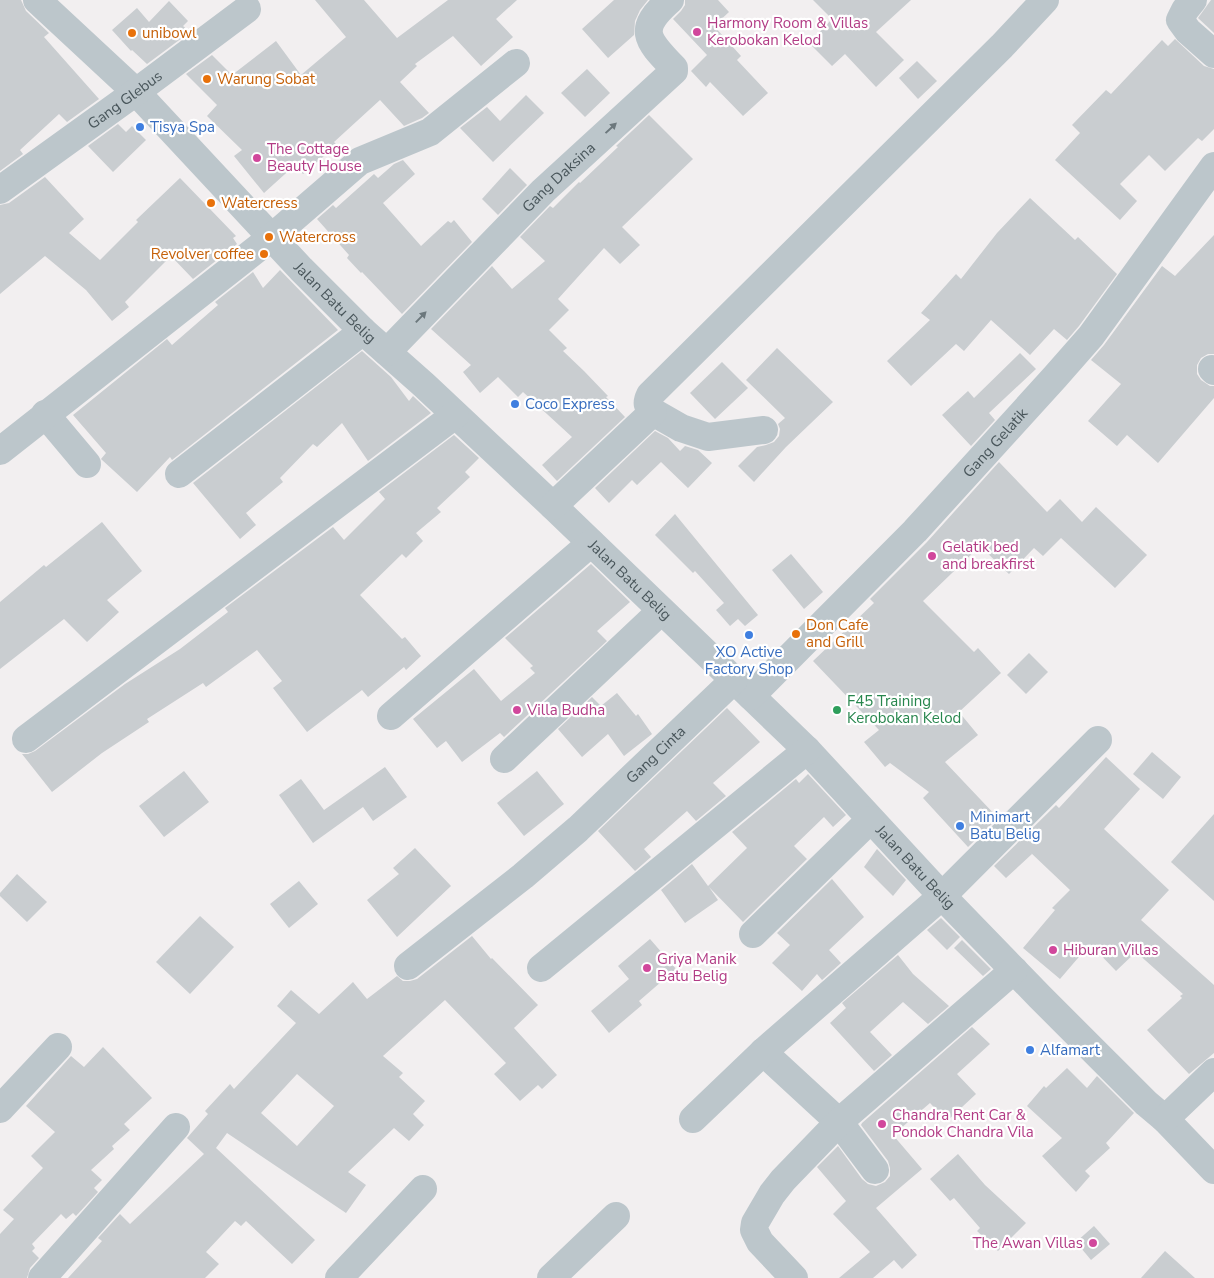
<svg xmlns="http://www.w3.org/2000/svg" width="1214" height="1278" viewBox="0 0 1214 1278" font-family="'Nunito Sans',sans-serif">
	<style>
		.building { fill: #c9cdd0; fill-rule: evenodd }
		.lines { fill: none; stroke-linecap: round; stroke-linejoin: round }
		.minor { stroke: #bcc6cb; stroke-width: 28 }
		.oneway { fill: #6c787d }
		.hotel-dot { fill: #d1479c; stroke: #fff; stroke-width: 2 }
		.food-dot { fill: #e8710a; stroke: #fff; stroke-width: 2 }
		.shop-dot { fill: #3f7fe0; stroke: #fff; stroke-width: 2 }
		.leisure-dot { fill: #2e9e5b; stroke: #fff; stroke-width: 2 }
		.labels { text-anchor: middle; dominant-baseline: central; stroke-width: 4.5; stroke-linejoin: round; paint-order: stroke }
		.hotel-label { font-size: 15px; fill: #b23c85; stroke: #fff; text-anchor: start }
		.food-label { font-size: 15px; fill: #c56008; stroke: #fff; text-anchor: start }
		.street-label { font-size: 15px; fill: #49565b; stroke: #fff }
		.shop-label { font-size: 15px; fill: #366cbe; stroke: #fff; text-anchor: start }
		.leisure-label { font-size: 15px; fill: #27864d; stroke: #fff; text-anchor: start }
	</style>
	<rect width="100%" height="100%" fill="#f2eff0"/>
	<!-- building -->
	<g class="building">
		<path d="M0 0H21L26 11 49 33 44 37 99 99 67 122 59 114 20 150 23 154 0 171Z"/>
		<path d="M315 0H364L397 38 448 0H517L496 19 513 37 481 66 453 36 415 64 417 66 400 82 429 113 422 118 404 126 380 100 334 142 337 145 303 174 295 165 264 193 234 156 242 150 207 116 217 105 186 74 212 55 232 75 276 41 301 75 346 37Z"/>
		<path d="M614 0H648L640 10 635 21 634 35 608 58 582 29Z"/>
		<path d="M685 0H718L729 12 714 26 741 56 737 60 768 93 743 116 710 82 706 87 691 71 707 55 673 19 681 11 685 5Z"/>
		<path d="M813 0H911L876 32 904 60 876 87 845 54 832 66 809 43 832 19Z"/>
		<path d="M1211 0H1214V33L1198 18Z"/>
		<path d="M169 1 188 21 183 26 190 32 147 64 132 50 131 51 112 30 137 8 149 22Z"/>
		<path d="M1175 39 1204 66 1214 69V129L1202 141 1198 138 1165 171 1149 155 1120 184 1137 201 1120 220 1055 160 1080 133 1072 125 1106 90 1111 94 1162 40 1168 46Z"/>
		<path d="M917 61 937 81 918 99 899 78Z"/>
		<path d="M587 69 610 93 585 117 561 93Z"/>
		<path d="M526 95 544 113 493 162 460 128 487 107 500 121Z"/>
		<path d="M649 115 693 159 622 227 640 245 620 264 604 248 558 299 569 310 549 330 567 348 563 351 584 371 608 396 606 397 625 417 557 481 542 465 572 437 523 392 518 397 498 377 480 393 463 372 471 365 431 329 492 266 512 289 545 261 520 237 550 206 553 208 579 182 580 183 618 147 616 146Z"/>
		<path d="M118 124 126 132 132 126 146 140 113 172 88 146Z"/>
		<path d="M403 160 415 174 383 203 421 246 448 221 451 223 454 220 472 242 402 314 362 272 361 273 347 258 349 255 317 219 333 205 336 208 374 174 378 178 394 164Z"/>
		<path d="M510 168 527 185 498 215 482 199Z"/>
		<path d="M45 177 84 219 69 233 100 260 138 222 136 220 180 178 236 236 233 238 237 244 193 279 171 256 125 302 129 307 112 321 86 290 45 256 0 294V205L9 203Z"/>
		<path d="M1030 198 1075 240 1078 237 1117 274 1079 326 1067 340 1054 329 1030 355 991 320 964 351 956 344 911 386 887 361 930 320 921 313 956 274 961 279 997 233Z"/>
		<path d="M1214 235V354H1208L1201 358 1197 365V374L1201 380 1210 386H1214V398L1158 463 1127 435 1117 446 1088 421 1121 384 1091 360 1104 345 1162 266 1175 276Z"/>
		<path d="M280 270 338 330 172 460 170 457 137 492 101 459 106 453 73 415 167 339 172 345 218 305 215 302 253 272 263 288Z"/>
		<path d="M777 348 833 402 786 447 754 482 738 466 757 447 766 445 774 442 779 436 780 429 778 424 785 418 746 380Z"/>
		<path d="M362 351 391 377 409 401 413 396 431 413 368 461 342 423 317 447 313 444 280 478 283 482 246 513 256 525 240 539 193 483Z"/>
		<path d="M1020 353 1036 369 989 413 995 420 971 446 942 415 968 391 974 398Z"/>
		<path d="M722 362 748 388 715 419 690 393Z"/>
		<path d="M655 431 668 438 680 451 685 446 698 450 712 463 688 488 661 462 637 485 632 480 609 503 595 488Z"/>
		<path d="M454 435 479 458 465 472 470 477 437 508 441 512 416 533 423 541 406 558 402 554 360 595 402 639 405 637 421 656 406 670 404 667 368 697 362 690 307 732 273 688 282 681 257 650 206 687 203 683 147 719 149 722 102 753 52 792 22 754H28L35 751 125 684 180 649 228 612 225 608 333 527 344 540 385 499 379 492Z"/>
		<path d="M999 462 1047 512 1060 499 1082 522 1096 507 1147 555 1115 588 1061 538 1043 556 1034 548 1009 574 980 546 923 601 974 652 978 648 1001 673 959 712 978 735 945 762 998 818 968 847 923 798 929 792 890 763 885 767 864 742 879 730 813 661 874 603 870 599 927 542Z"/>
		<path d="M675 514 758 615 745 626 738 619 730 626 716 610 724 603 695 571 693 573 655 535Z"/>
		<path d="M102 522 142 571 107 600 119 612 87 642 64 619 0 669V602L44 565 46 567Z"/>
		<path d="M791 554 823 592 804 609 772 570Z"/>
		<path d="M591 564 630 602 597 631 607 641 504 737 500 733 462 762 446 741 437 748 413 719 474 669 501 701 535 673 530 668 533 666 505 638Z"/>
		<path d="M1029 653 1048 672 1026 694 1007 675Z"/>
		<path d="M617 693 636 716 638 714 652 734 624 756 608 734 582 757 558 729 592 697 601 706Z"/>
		<path d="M727 708 760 742 713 783 726 796 696 821 687 811 644 849 651 857 635 871 598 831Z"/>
		<path d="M1152 752 1181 777 1163 799 1133 774Z"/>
		<path d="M1106 757 1140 789 1104 829 1169 890 1141 920 1214 985V1053L1189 1074 1147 1030 1182 998 1180 996 1183 994 1136 952 1116 971 1090 944 1060 979 1023 948 1055 910 1052 908 1070 890 1030 852 1032 854 1006 878 994 866 1056 805 1059 808Z"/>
		<path d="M385 767 407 797 373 821 363 807 313 843 279 795 301 779 324 810Z"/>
		<path d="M184 771 209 802 164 837 139 806Z"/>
		<path d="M537 771 564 804 524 836 497 803Z"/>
		<path d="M808 774 846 815 833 827 824 817 794 846 807 859 743 922 709 887 718 900 685 923 661 890 692 864 708 886 747 848 732 832 796 779 799 783Z"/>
		<path d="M1214 814V901L1171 862Z"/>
		<path d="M415 848 451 886 397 937 367 900 399 874 393 868Z"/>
		<path d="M877 849 906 880 893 896 864 867Z"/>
		<path d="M17 874 47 902 27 922 0 896V893Z"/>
		<path d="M832 879 864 917 829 950 841 963 822 980 817 974 802 991 772 963 790 945 777 933Z"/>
		<path d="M299 881 318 904 289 928 270 904Z"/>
		<path d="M200 916 234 947 190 994 156 962Z"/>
		<path d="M941 918 960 937 947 950 927 930Z"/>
		<path d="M472 936 491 959 492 958 538 1005 514 1028 557 1075 542 1089 538 1085 520 1101 494 1074 506 1063 445 1000 383 1056 403 1073 399 1077 425 1101 413 1114 424 1125 409 1141 394 1128 348 1172 366 1185 346 1213 227 1133 216 1148 315 1240 292 1264 246 1221 241 1226 235 1221 206 1252 219 1264 205 1278H68L102 1241 98 1238 120 1214 130 1224 204 1154 187 1138 208 1114 205 1111 230 1084 234 1089 296 1023 277 1006 291 990 319 1014 353 982 367 999 397 976 403 981H410L417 979ZM297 1074 334 1106 297 1146 261 1113Z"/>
		<path d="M650 939 676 969 639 1001 642 1005 609 1033 591 1011 629 979 618 966Z"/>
		<path d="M962 940 991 969 983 976 954 948Z"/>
		<path d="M898 955 913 974 949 1006 928 1024 903 1002 870 1032 892 1055 874 1071 830 1023 846 1008 842 1003Z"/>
		<path d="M972 1027 990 1044 957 1074 976 1094 947 1121 930 1103 893 1135 922 1169 876 1208 917 1255 902 1269 894 1260 873 1278H839L870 1252 833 1214 846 1201 817 1167 838 1146 862 1179 868 1184 876 1186 885 1182 890 1176V1168L888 1161 861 1125 862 1123Z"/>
		<path d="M103 1047 152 1098 124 1124 130 1130 112 1146 114 1149 91 1170 102 1180 94 1188 98 1192 76 1216 73 1213 66 1219 61 1214 32 1244 35 1248 32 1251 39 1258 30 1268 27 1278H0V1234L14 1219 3 1210 43 1168 31 1156 55 1132 26 1106 71 1056 84 1067Z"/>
		<path d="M1067 1068 1087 1088 1097 1076 1134 1113 1106 1143 1110 1148 1085 1171 1090 1176 1076 1192 1042 1156 1062 1138 1027 1106 1044 1086 1046 1088Z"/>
		<path d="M958 1154 985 1185 1026 1223 998 1251 977 1231 980 1228 954 1198 950 1201 930 1179Z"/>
		<path d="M1094 1226 1110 1244 1091 1260 1076 1242Z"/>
		<path d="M1165 1251 1195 1278H1141Z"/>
	</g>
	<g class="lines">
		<!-- minor -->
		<g class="minor">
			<path id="s1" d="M37 0 136 92 301 269 363 331 424 385 553 506 807 750 942 896 1040 997 1146 1103 1165 1119 1214 1170"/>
			<path d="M1193 0 1185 10 1180 20 1188 31 1214 54"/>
			<path id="s2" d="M0 190 136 92 247 9"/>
			<path id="s3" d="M387 352 543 191 674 71V68C647 40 636 30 670 0"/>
			<path d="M1212 369 1214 371"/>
			<path d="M653 412 681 428 708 437 764 430"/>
			<path d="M45 414 87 464"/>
			<path d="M0 451 272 237 360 161 430 132 516 63"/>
			<path d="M179 474 363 331"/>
			<path d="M553 506 653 412C647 406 646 403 650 395L1002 46 1045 0"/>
			<path id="s4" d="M751 696 915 531 1055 377 1091 336 1214 166"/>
			<path d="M391 716 591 543"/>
			<path d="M26 739 455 415"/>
			<path d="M504 759 661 611"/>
			<path d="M753 934 870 820"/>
			<path id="s5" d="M408 966 523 876 578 829 734 680"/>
			<path d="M541 968 807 750"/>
			<path d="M763 1052 839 1122 875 1170"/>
			<path d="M0 1109 58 1047"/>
			<path d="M693 1119 763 1052 942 896 1098 740"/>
			<path d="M1165 1119 1214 1072"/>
			<path d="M42 1278 176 1127"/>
			<path d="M339 1278 423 1189"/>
			<path d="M551 1278 616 1216"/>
			<path d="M794 1278 760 1242 754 1230 755 1223 772 1194 783 1180 839 1122 1014 970"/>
		</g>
	</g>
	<!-- one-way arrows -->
	<defs><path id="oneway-solid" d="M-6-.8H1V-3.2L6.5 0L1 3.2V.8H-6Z" transform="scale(1.25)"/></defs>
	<g class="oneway">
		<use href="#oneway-solid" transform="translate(611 128) rotate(-43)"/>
		<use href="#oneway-solid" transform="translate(421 317) rotate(-46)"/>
	</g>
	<!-- markers -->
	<g class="hotel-dot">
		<circle cx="697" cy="32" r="5"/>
		<circle cx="257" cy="158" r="5"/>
		<circle cx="932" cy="556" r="5"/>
		<circle cx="517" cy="710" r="5"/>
		<circle cx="1053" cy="950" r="5"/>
		<circle cx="647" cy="968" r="5"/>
		<circle cx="882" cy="1124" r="5"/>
		<circle cx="1093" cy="1243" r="5"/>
	</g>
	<g class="food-dot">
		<circle cx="132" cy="33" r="5"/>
		<circle cx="207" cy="79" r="5"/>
		<circle cx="211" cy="203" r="5"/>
		<circle cx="269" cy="237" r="5"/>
		<circle cx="264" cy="254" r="5"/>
		<circle cx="796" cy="634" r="5"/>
	</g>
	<g class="shop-dot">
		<circle cx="140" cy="127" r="5"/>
		<circle cx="515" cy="404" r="5"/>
		<circle cx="749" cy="635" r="5"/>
		<circle cx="960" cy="826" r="5"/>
		<circle cx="1030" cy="1050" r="5"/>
	</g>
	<circle class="leisure-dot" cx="837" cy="710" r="5"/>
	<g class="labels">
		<!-- hotel labels -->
		<g class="hotel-label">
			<text x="707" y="23">Harmony Room &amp; Villas<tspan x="707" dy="17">Kerobokan Kelod</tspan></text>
			<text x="267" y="149">The Cottage<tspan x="267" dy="17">Beauty House</tspan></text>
			<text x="942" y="547">Gelatik bed<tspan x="942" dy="17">and breakfirst</tspan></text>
			<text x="527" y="710">Villa Budha</text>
			<text x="1063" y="950">Hiburan Villas</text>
			<text x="657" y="959">Griya Manik<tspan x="657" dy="17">Batu Belig</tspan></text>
			<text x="892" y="1115">Chandra Rent Car &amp;<tspan x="892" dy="17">Pondok Chandra Vila</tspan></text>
			<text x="1083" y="1243" text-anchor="end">The Awan Villas</text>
		</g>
		<!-- food labels -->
		<g class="food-label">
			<text x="142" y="33">unibowl</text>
			<text x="217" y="79">Warung Sobat</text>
			<text x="221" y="203">Watercress</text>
			<text x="279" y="237">Watercross</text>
			<text x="254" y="254" text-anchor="end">Revolver coffee</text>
			<text x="806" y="625">Don Cafe<tspan x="806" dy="17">and Grill</tspan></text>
		</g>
		<!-- street labels -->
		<g class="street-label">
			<text stroke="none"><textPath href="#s2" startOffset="154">Gang Glebus</textPath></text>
			<text stroke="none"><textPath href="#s3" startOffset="245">Gang Daksina</textPath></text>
			<text stroke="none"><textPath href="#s1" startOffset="425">Jalan Batu Belig</textPath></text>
			<text stroke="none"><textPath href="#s4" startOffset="352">Gang Gelatik</textPath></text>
			<text stroke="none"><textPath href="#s1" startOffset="830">Jalan Batu Belig</textPath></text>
			<text stroke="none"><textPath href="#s5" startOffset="326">Gang Cinta</textPath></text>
			<text stroke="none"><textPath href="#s1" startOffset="1235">Jalan Batu Belig</textPath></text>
		</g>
		<!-- shop labels -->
		<g class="shop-label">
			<text x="150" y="127">Tisya Spa</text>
			<text x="525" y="404">Coco Express</text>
			<text x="749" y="652" text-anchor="middle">XO Active<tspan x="749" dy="17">Factory Shop</tspan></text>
			<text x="970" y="817">Minimart<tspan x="970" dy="17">Batu Belig</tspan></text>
			<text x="1040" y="1050">Alfamart</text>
		</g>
		<!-- leisure labels -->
		<g class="leisure-label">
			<text x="847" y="701">F45 Training<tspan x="847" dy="17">Kerobokan Kelod</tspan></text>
		</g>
	</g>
</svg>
